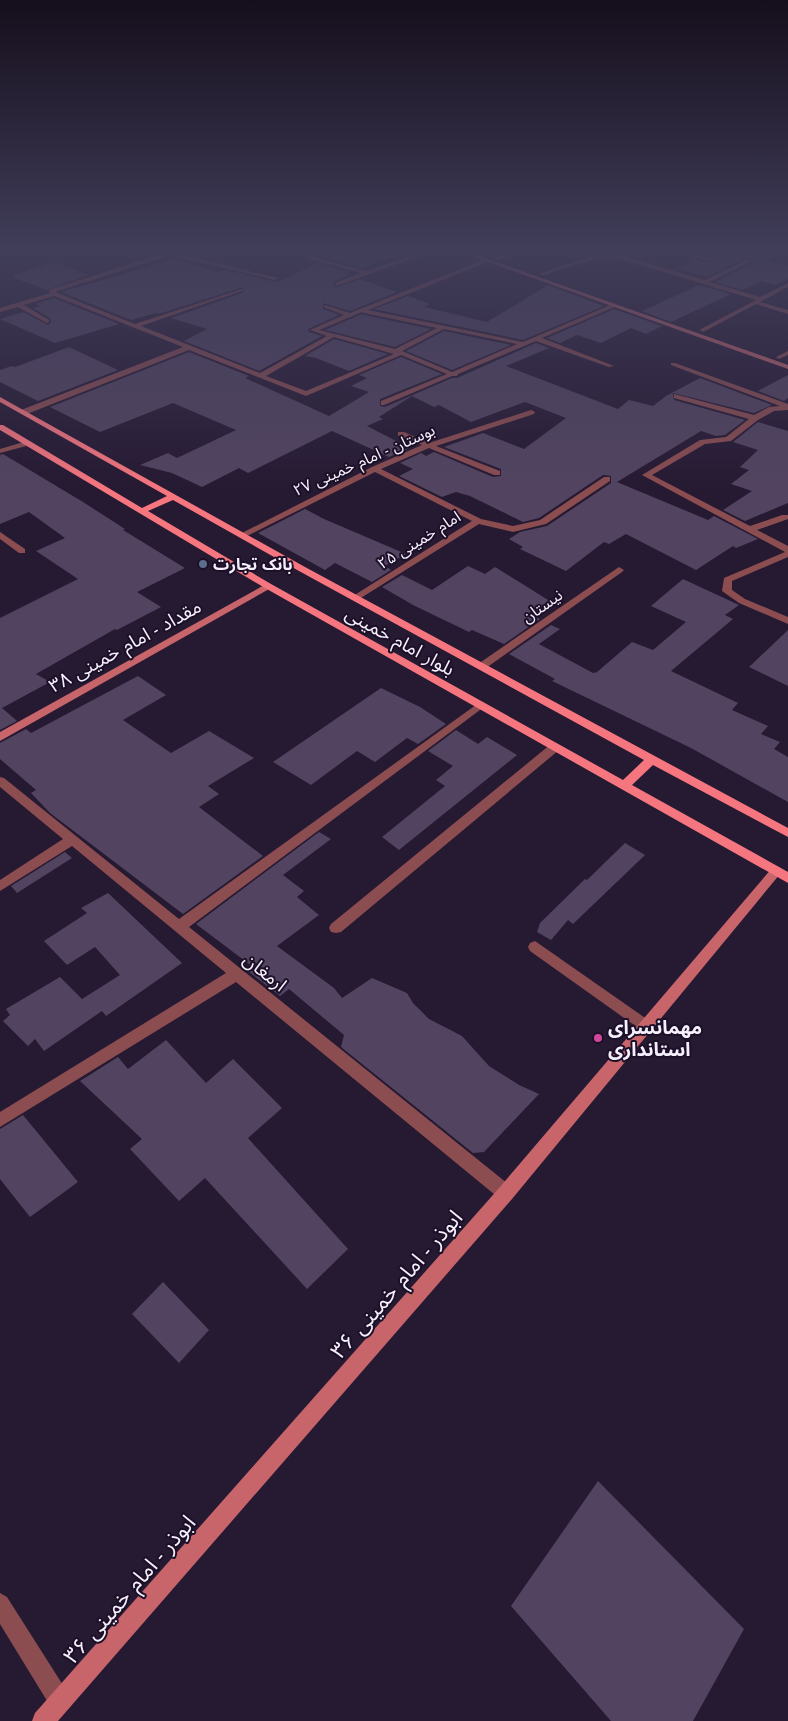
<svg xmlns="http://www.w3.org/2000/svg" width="788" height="1721" viewBox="0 0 788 1721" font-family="Jost,'Noto Sans Arabic',sans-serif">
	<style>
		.building { fill: #524460 }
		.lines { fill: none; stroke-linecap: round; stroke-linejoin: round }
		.street { fill: #8b4d50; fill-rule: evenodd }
		.secondary { fill: #c7656b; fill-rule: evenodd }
		.primary { fill: #f6767f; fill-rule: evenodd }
		.service-dot { fill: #5c6f8a; stroke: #1c1028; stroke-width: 2 }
		.hotel-dot { fill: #d1479c; stroke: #1c1028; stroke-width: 2 }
		.labels { text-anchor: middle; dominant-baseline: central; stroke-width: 4; stroke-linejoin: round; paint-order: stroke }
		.far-street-label { font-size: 16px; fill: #f6f0fe; stroke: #1c1028 }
		.far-poi-label { font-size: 16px; font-weight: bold; fill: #f6f0fe; stroke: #1c1028; text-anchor: start }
		.street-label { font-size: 19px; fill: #f6f0fe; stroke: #1c1028 }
		.poi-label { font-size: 19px; font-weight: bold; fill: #f6f0fe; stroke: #1c1028; text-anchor: start }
		.near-street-label { font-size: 22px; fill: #f6f0fe; stroke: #1c1028 }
	</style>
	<rect width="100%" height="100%" fill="#261932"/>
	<!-- building -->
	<g class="building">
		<path d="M348 250H405V252L362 268 328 259Z"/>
		<path d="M691 250H788V252L766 261 788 266V279L775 285 761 281 742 290 715 282 751 264 752 260 750 258H745L707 277 677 269 689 264 690 258 707 263 713 259 712 257 691 251Z"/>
		<path d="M175 259 218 272 227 270 275 282H278L318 263 350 272 345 274 349 275 333 282 336 288 360 279 397 292 350 311 323 303V309L339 315 308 329 309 332 322 336 259 371 184 341 207 329 171 318 243 293V287L159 314 156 313 131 320 61 292Z"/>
		<path d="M54 262 89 275 47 290 12 277 16 276 14 275Z"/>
		<path d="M548 285 604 306 523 340 374 309 408 296 430 304 424 307 487 322Z"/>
		<path d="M699 285 731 294 671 322 642 311Z"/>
		<path d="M54 298 119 324 55 343 0 319 23 312 48 325 51 322 50 318 33 308 40 306 35 304Z"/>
		<path d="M614 309 662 326 646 334 631 328 601 343 577 335 560 343 547 338Z"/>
		<path d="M362 314 364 315 431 329 395 347 325 330Z"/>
		<path d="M444 331 511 345 452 370 406 351Z"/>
		<path d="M334 339 388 354 349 371 316 358 305 356Z"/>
		<path d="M536 343 549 348 506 366 618 409 629 400 653 406 666 396 700 378 772 405 754 413 673 393 674 400 745 420 725 435 716 436 701 431 617 482 708 520 714 516 758 539 736 548 733 546 696 570 626 534 609 544 604 542 566 571 520 549 523 547 509 539 520 532 547 526 611 483V476L603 475 539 518 523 522 470 496 456 492 442 497 399 476 413 469 400 463 421 453 426 456 434 452 493 477 501 476V469L444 447 483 433 524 449 566 418 525 402 471 422 439 405 434 407 412 396 379 417 383 419 367 426 410 448 389 457 332 431 248 473 239 468 202 487 172 473 140 465 168 453 177 458 236 430 173 403 100 432 50 407 189 352 249 376 245 378 329 416 369 392 351 386 367 378 359 375 401 357 442 374 380 399V406L385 407 452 378H457Z"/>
		<path d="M69 347 118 370 38 401 0 382V370L12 366 15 367Z"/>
		<path d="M788 375V398L784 401 758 391Z"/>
		<path d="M758 422 788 431V503L745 521 723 510 752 491 731 484 749 470 740 467 758 450 733 442Z"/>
		<path d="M3 454 83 502 125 529 123 530 185 568 137 592 161 607 117 630 115 629 36 674 50 682 2 708 17 721 0 730V618L78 579 36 551 65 538 29 512 0 524V455Z"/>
		<path d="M305 509 324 519 406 554 385 566 391 570 372 582 335 563 325 570 258 533Z"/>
		<path d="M468 566 485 574 495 567 553 603 535 616 540 619 504 644 472 630 469 632 413 605 382 587 402 575 432 590Z"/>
		<path d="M683 579 739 605 725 615 733 619 671 671 738 703 732 710 768 726 761 734 780 742 774 749 788 757V802L691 748 552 681 555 679 509 654 551 625 560 629 539 644 593 673 597 672 632 642 653 650 686 622 651 606Z"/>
		<path d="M788 630V686L749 667Z"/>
		<path d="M138 676 166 695 123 720 171 753 209 731 254 758 208 786 219 794 199 807 263 856 183 914 50 813 31 793 36 790 0 759V743L26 729 31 733Z"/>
		<path d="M381 688 420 707 446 724 418 744 407 738 375 762 357 751 311 785 273 762Z"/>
		<path d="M456 730 478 744 487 737 517 755 399 850 382 837 445 786 436 780 453 766 428 751Z"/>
		<path d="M319 832 331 839 283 875 304 891 297 897 319 915 277 946 334 988 342 998 372 978 407 993 413 1003 429 1019 462 1036 489 1066 519 1085 539 1094 484 1152 473 1153 341 1047 344 1035 289 989 280 996 248 971 253 967 196 924Z"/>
		<path d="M625 843 645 855 573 924 568 920 551 940 537 932 540 923 585 879 587 880Z"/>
		<path d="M65 852 72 858 17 893 11 886Z"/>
		<path d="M108 893 182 963 106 1016 102 1011 44 1051 35 1039 28 1046 3 1021 10 1015 6 1009 60 977 82 999 120 975 95 947 67 965 44 941 87 913 81 908Z"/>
		<path d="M166 1040 206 1083 233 1059 282 1108 248 1138 348 1249 307 1289 205 1178 179 1201 130 1149 142 1139 80 1081 118 1057 128 1069Z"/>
		<path d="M23 1115 78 1182 30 1217 0 1179V1129Z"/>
		<path d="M163 1282 209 1330 179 1363 132 1314Z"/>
		<path d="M598 1481 744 1629 693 1721H611L511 1606Z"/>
	</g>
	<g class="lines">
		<!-- street -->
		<g class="street">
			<path d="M162 250 278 278 275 280 171 255 55 292 135 324 242 289V291L141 326 260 373 327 336 310 330 344 315 324 307V305L350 313 488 258 490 261 368 310 523 342 615 303 617 306 542 338 614 366 609 367 536 341 458 374 457 376H452L384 405H381V401L447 374 401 355 306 396 189 350 27 414H21V410L183 347 54 296 24 305 49 320V322L47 323 18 307 0 312V308L50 293 49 290 164 253 160 251ZM362 312 364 313 437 328 395 349 319 330ZM444 329 517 344 452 372 402 351ZM334 337 394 354 306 391 266 376Z"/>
			<path d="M428 250H435L337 286 335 283 361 273 306 258 309 256 367 271Z"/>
			<path d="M519 250H526L496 260 493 258Z"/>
			<path d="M612 250H619L613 253 705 280 746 260H750V262L710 282 760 297 788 283V287L760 302 788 310V314L756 304 703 332 700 330 701 329 756 300 607 255 543 275 538 274Z"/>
			<path d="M671 250H679L711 259 708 261Z"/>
			<path d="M788 351V355L779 359 776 357Z"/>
			<path d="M671 363H675L788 404V410L774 411 758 420 731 441 705 444 652 475 750 526 782 515H788V519L757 530 788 546V557L732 581V590L745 599 788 617V624L739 603 722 591 724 578 785 552 642 475 700 440 726 437 749 419 674 398V394L754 415 769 407 780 406 671 365Z"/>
			<path d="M531 410 535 412 534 414 436 446 500 471V475H494L429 448 381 469 481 519 513 526 540 520 604 477H610V481L546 524 513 532 479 524 356 601 353 600V596L472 521 375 472 245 537 238 535 372 467 422 445 398 436V432H404L429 443Z"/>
			<path d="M27 441 31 443 30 445 0 453V449Z"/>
			<path d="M0 532 25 549V553H19L0 539Z"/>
			<path d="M619 567 624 570 622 572 486 668H478L477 666 478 664Z"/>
			<path d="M480 702 485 705 484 707 189 927 512 1187 514 1193 512 1199 506 1201 500 1199 236 982 0 1127V1112L226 973 72 846 0 891V880L63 839 0 787V777L4 778 179 919Z"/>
			<path d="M555 743 561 747 559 750 341 932 336 933 331 932 329 928 331 924 551 744Z"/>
			<path d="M535 941 651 1022 653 1026 651 1030 646 1032 641 1030 530 951 528 947 530 943Z"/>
			<path d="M0 1593 7 1597 68 1693 71 1701 68 1709 60 1712 52 1709 0 1624Z"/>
		</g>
		<!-- secondary -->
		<g class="secondary">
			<path d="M455 250H462L788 365V369Z"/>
			<path d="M268 583 273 586 271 588 0 741V732Z"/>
			<path d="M776 866 780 868 782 871 780 874 512 1199 58 1721H32L35 1713 500 1187 772 868Z"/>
		</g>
		<!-- primary -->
		<path class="primary" d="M0 397 305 567 788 828V837L653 765 632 785 788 872V883L265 588 0 430V425H3L142 508 167 496 0 402ZM173 500 299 571 644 760 623 780 271 584 148 511Z"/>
	</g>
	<!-- sky -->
	<linearGradient id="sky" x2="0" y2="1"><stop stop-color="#150e1c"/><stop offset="0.51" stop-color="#413e5a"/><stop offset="1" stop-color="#413e5a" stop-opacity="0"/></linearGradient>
	<rect width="788" height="490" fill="url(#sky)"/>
	<!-- markers -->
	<circle class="service-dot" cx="203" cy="564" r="5"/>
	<circle class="hotel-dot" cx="598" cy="1038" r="5"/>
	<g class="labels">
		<!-- far-street labels -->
		<g class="far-street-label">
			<text transform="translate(364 460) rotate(-24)">بوستان - امام خمینی ۲۷</text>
			<text transform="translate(419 540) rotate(-32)">امام خمینی ۲۵</text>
			<text transform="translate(542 606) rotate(-35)">نیستان</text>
		</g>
		<!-- far-poi labels -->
		<g class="far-poi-label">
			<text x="213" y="564">بانک تجارت</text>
		</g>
		<!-- street labels -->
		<g class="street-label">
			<text transform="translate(400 641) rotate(29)">بلوار امام خمینی</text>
			<text transform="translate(125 646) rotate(-29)">مقداد - امام خمینی ۳۸</text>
			<text transform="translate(265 972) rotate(39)">ارمغان</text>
		</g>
		<!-- poi labels -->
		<g class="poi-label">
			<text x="608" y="1027">مهمانسرای<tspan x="608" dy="22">استانداری</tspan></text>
		</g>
		<!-- near-street labels -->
		<g class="near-street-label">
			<text transform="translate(396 1284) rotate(-49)">ابوذر - امام خمینی ۳۶</text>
			<text transform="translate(129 1589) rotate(-49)">ابوذر - امام خمینی ۳۶</text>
		</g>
	</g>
</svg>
